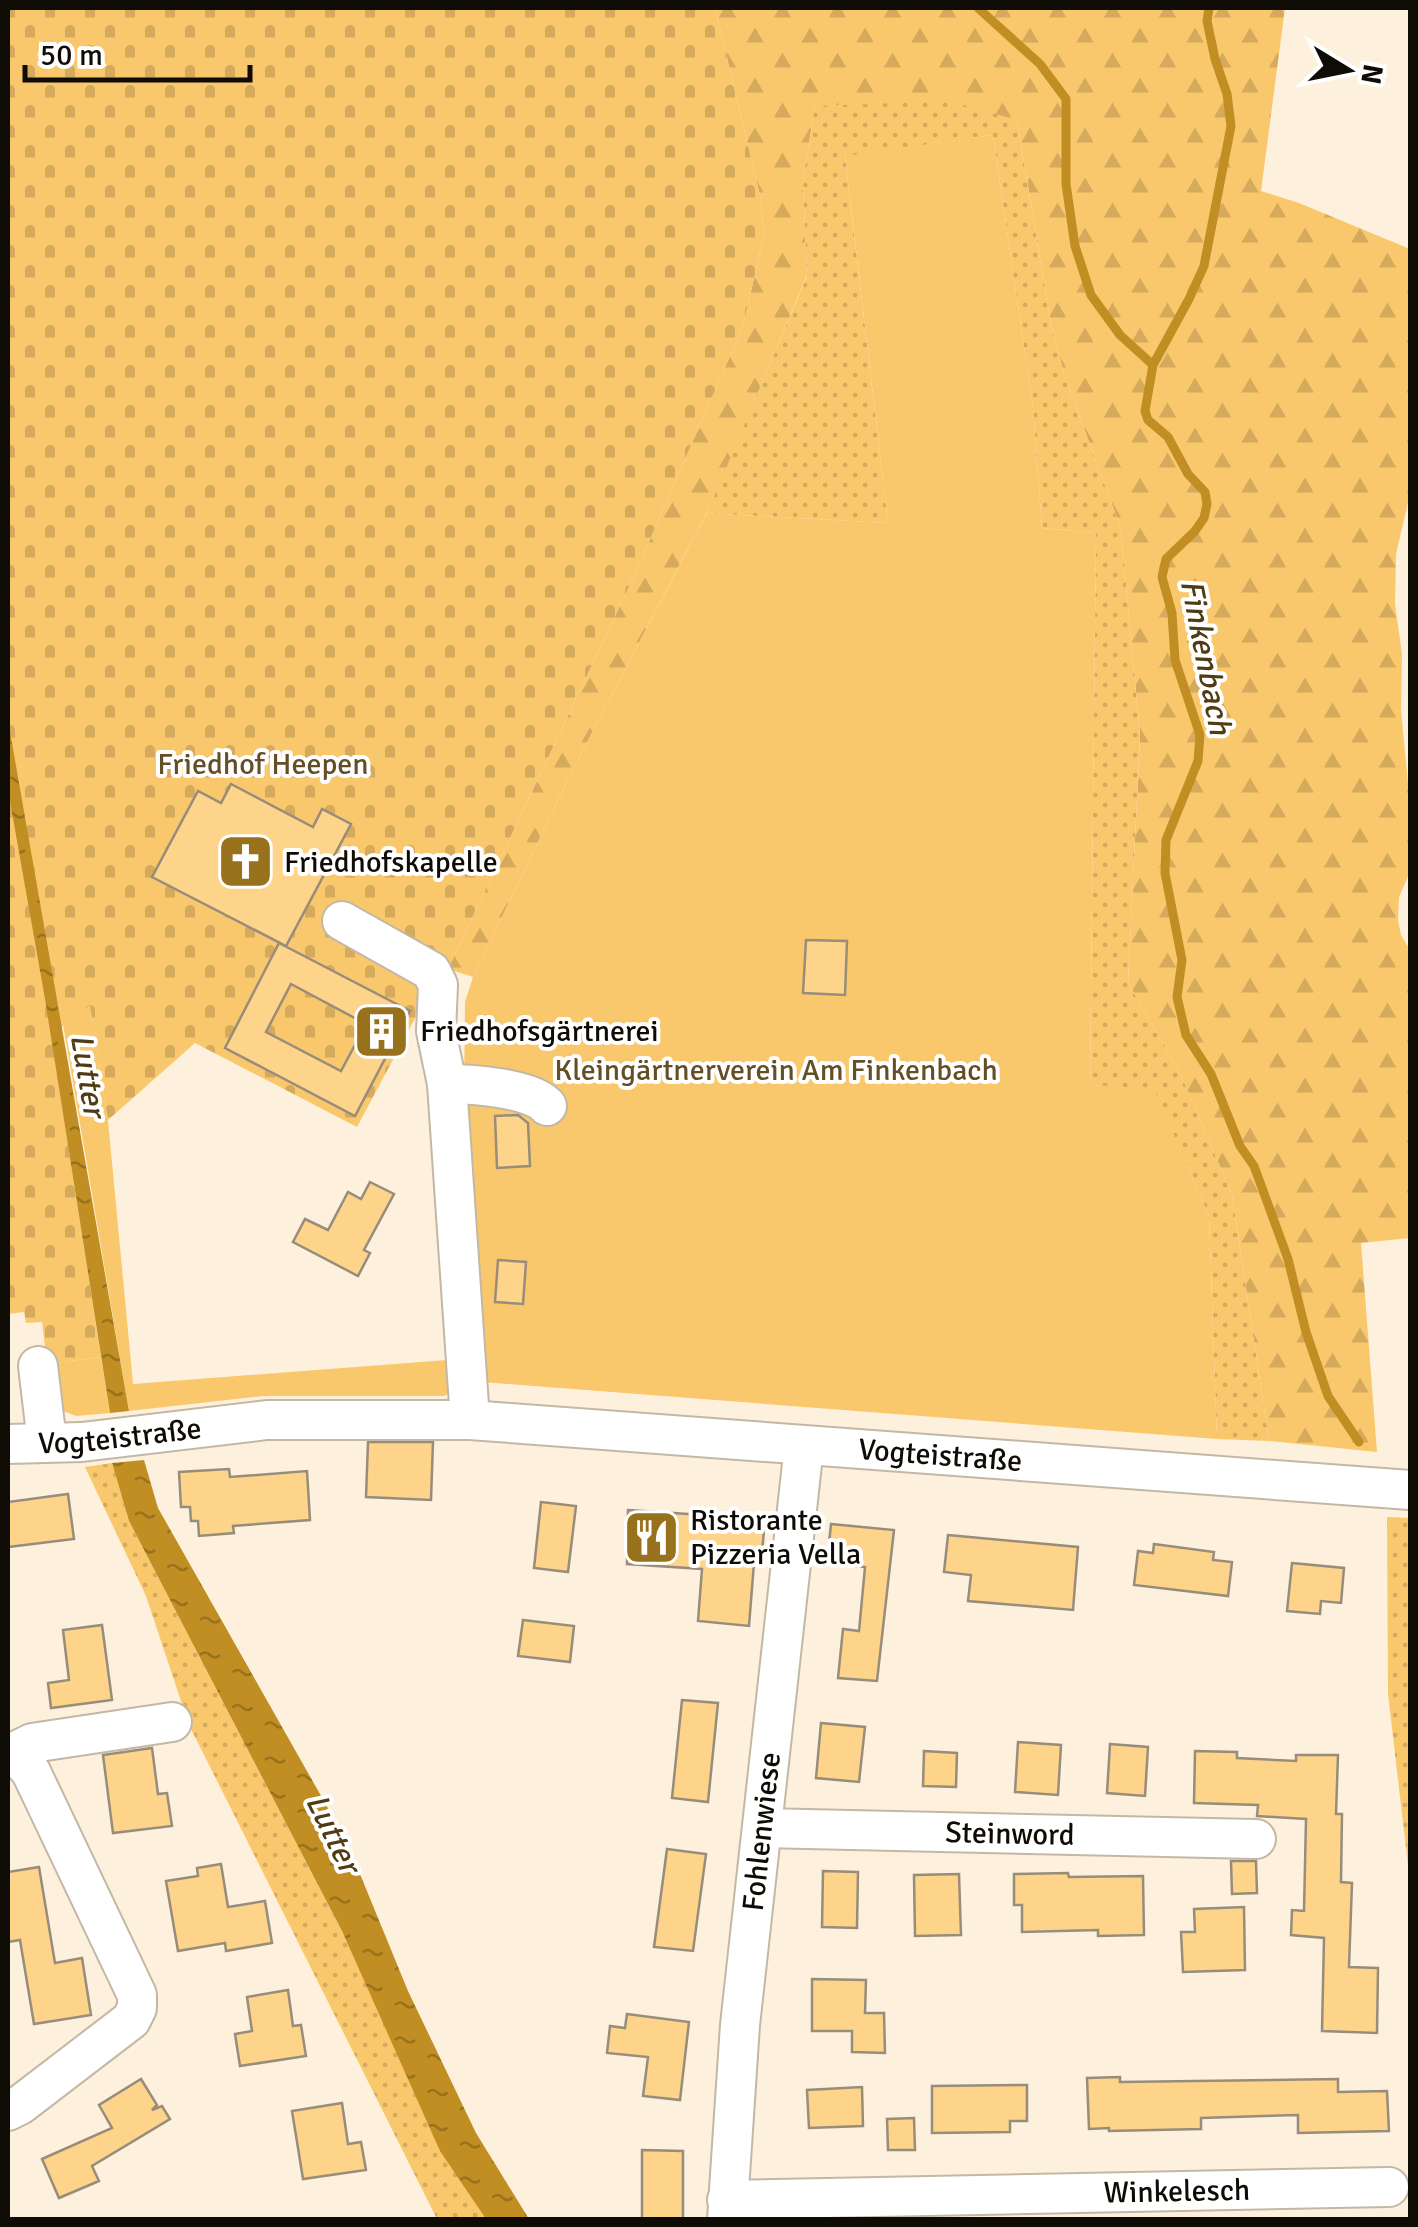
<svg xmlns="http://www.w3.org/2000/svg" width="1418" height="2227" viewBox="0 0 1418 2227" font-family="Signika,sans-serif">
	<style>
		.green { fill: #fac86c }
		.forest { fill: url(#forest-firs) }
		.cemetery { fill: url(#cemetery-stones) }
		.park { fill: url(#park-dots) }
		.water { fill: url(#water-ripples) }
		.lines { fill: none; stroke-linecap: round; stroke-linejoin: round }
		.stream { stroke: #c08e23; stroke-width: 9 }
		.building { fill: #fdd48a; stroke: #988d7b; stroke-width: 2.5; fill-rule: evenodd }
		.minor-casing { stroke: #c3b8a5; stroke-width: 42 }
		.minor { stroke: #fff; stroke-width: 38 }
		.labels { text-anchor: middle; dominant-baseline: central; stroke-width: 8; stroke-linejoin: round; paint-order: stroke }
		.park-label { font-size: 30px; fill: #644e26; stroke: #fff }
		.poi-label { font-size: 30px; fill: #0f0b05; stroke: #fff; text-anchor: start }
		.street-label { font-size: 30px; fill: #0f0b05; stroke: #fff }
		.water-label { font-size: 32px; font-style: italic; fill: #503b12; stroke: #fff }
	</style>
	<defs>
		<pattern id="forest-firs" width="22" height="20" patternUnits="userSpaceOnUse" patternTransform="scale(2.5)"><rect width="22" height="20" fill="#fac86c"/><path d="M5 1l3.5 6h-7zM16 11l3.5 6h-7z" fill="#d5aa5c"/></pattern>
		<pattern id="cemetery-stones" width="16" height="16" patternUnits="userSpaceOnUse" patternTransform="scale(2.5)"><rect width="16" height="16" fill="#fac86c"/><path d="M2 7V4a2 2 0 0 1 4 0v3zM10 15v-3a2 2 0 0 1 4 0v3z" fill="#d5aa5c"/></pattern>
		<pattern id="park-dots" width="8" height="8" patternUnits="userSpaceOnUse" patternTransform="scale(2.5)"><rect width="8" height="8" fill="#fac86c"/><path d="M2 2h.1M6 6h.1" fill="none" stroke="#d5aa5c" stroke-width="1.8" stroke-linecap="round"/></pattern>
		<pattern id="water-ripples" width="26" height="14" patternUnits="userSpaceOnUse" patternTransform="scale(2.5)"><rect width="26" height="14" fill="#c08e23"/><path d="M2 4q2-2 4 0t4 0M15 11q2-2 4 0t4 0" fill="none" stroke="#9a721c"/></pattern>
	</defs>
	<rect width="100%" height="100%" fill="#fdf1de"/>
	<!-- green -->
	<g class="green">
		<path d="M993 135 1033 408 1042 528 1096 533 1090 1085 1154 1088 1209 1216 1217 1439 482 1382 464 1097 465 1002 473 977 573 769 707 513 888 523 845 155Z"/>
		<path d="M90 1004 108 1120 133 1384 460 1359 455 1390 444 1396H263L129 1411 63 1024Z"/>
		<path d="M101 1357 110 1413 76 1416 58 1409 47 1364Z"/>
	</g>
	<!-- forest -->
	<path class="forest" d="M715 8H1285L1261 191 1299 203 1410 249V494L1396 554 1395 604 1402 654 1401 710 1410 805V872L1399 897 1398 920 1401 935 1410 950V1238L1361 1243 1377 1452 1269 1441 1232 1195 1180 1073 1128 983 1140 736 1121 529 1065 377 1051 325 1017 120 815 106 803 180 807 275 712 503 573 769 473 977 448 969 634 576 743 326 764 235 761 200Z"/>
	<!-- cemetery -->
	<path class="cemetery" d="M8 8H715L761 200 764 235 743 326 634 576 448 969 443 966 357 1127 195 1043 108 1120 90 1005 51 1035 101 1357 47 1364 42 1322 26 1323 24 1312 8 1314Z"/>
	<!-- park -->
	<g class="park">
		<path d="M949 101 1017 120 1051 325 1065 377 1121 529 1140 736 1128 983 1180 1073 1232 1195 1269 1441 1217 1439 1209 1216 1154 1089 1090 1085 1096 533 1042 528 1033 408 993 135 845 156 888 523 707 513 807 276 803 180 815 106Z"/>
		<path d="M112 1463 129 1521 342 1931 391 2036 486 2219H437L189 1725 146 1596 85 1467Z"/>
		<path d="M1387 1517 1410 1518V1882L1388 1694Z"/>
	</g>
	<!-- water -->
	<g class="water">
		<path d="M8 720 129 1411 110 1413 45 999 8 790Z"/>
		<path d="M144 1460 158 1508 346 1840 408 1991 476 2133 529 2219H486L440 2151 342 1931 129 1521 112 1463Z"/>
	</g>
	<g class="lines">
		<!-- stream -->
		<g class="stream">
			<path d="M978 8 1040 64 1066 99V184L1075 246 1091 295 1120 335 1153 365"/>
			<path d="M1209 8 1207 21 1215 59 1227 94 1231 126 1204 266 1189 299 1153 365 1145 411 1148 420 1168 437 1188 474 1205 492 1207 504 1204 518 1195 531 1166 559 1162 577 1172 613 1175 660 1200 735 1198 761 1166 840 1165 873 1182 960 1177 997 1186 1035 1211 1074 1240 1146 1254 1166 1288 1259 1306 1332 1328 1396 1359 1442"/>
		</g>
	</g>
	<!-- building -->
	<g class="building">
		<path d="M231 784 313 827 322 809 351 824 286 946 152 877 198 791 221 803Z"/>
		<path d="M806 940 847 941 845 995 803 993Z"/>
		<path d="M279 943 410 1011 355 1116 225 1048ZM291 984 366 1024 341 1071 266 1032Z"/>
		<path d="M518 1115 528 1123 530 1166 497 1168 495 1116Z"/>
		<path d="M370 1182 394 1194 364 1250 370 1253 358 1276 293 1242 305 1219 328 1230 348 1192 361 1199Z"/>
		<path d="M498 1260 526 1262 523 1304 495 1302Z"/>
		<path d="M368 1442H433L431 1500 366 1497Z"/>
		<path d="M229 1469 230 1477 307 1471 310 1520 233 1526 234 1533 199 1536 198 1521H191L190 1507H181L179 1472Z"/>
		<path d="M68 1494 74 1539 8 1547V1502Z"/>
		<path d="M541 1502 576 1506 568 1572 534 1568Z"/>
		<path d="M628 1510 765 1519 761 1564 754 1563 749 1626 698 1621 702 1569 627 1564Z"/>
		<path d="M831 1524 894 1530 877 1681 838 1678 843 1629 859 1631 865 1567 827 1563Z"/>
		<path d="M948 1535 1078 1547 1073 1610 968 1601 971 1575 944 1572Z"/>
		<path d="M1154 1544 1214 1552 1213 1560 1232 1562 1228 1596 1134 1585 1138 1551 1153 1553Z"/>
		<path d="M1292 1563 1344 1568 1341 1603 1321 1601 1320 1614 1287 1611Z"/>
		<path d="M523 1620 574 1626 570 1662 518 1656Z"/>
		<path d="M102 1625 112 1700 51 1708 48 1683 69 1680 63 1630Z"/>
		<path d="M682 1700 718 1703 708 1802 672 1798Z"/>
		<path d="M821 1723 865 1727 859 1782 816 1778Z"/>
		<path d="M1018 1742 1061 1745 1058 1795 1015 1792Z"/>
		<path d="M1110 1744 1148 1747 1145 1796 1107 1793Z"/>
		<path d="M152 1748 158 1794 167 1793 172 1826 113 1833 103 1755Z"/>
		<path d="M924 1751 957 1753 956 1787 923 1786Z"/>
		<path d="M1195 1751 1237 1752V1758L1296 1761V1755H1338L1336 1814H1342L1341 1882 1352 1883 1349 1967 1378 1968 1377 2033 1322 2031 1324 1938 1291 1935 1292 1910 1304 1911 1306 1819 1257 1816 1258 1805 1194 1803Z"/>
		<path d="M667 1849 706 1854 693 1951 654 1947Z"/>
		<path d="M1231 1861H1256L1257 1893 1232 1894Z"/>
		<path d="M221 1864 228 1907 265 1901 272 1943 226 1951 225 1943 178 1951 166 1881 198 1876 197 1868Z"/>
		<path d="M39 1867 55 1963 82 1958 91 2015 34 2024 20 1940 8 1942V1872Z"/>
		<path d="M823 1871 858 1872 857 1928 822 1927Z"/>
		<path d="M1068 1873 1069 1877 1143 1876 1144 1935 1098 1936V1930L1022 1932V1905H1014V1874Z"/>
		<path d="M959 1874 961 1935 915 1936 914 1875Z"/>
		<path d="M1244 1907 1245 1970 1183 1972 1181 1932H1195L1194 1909Z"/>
		<path d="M812 1979 866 1980 865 2013H884L885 2053 852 2052V2031H812Z"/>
		<path d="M288 1990 293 2026 301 2025 306 2056 240 2066 235 2034 252 2031 247 1997Z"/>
		<path d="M627 2014 689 2022 680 2100 643 2096 648 2057 607 2053 610 2026 625 2028Z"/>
		<path d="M1120 2077V2082L1338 2079V2092L1387 2091 1389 2131 1298 2133V2115L1201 2118V2129L1109 2131V2128L1089 2129 1087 2078Z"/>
		<path d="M141 2079 157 2105 152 2110 162 2106 170 2119 92 2166 99 2181 59 2198 42 2159 112 2128 99 2105Z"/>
		<path d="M1027 2085V2121H1010V2132L932 2133V2086Z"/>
		<path d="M862 2087 863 2126 809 2128 807 2090Z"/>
		<path d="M342 2103 348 2144 361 2142 366 2170 303 2179 292 2111Z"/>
		<path d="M914 2118 915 2150H888L887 2119Z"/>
		<path d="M642 2150 683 2151V2220H642Z"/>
	</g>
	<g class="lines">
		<defs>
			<g id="minor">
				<path d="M342 921 431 971 438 985 436 1031 447 1084 470 1420"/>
				<path d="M447 1084C471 1084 532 1088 547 1106"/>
				<path d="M38 1366 47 1442"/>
				<path id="s1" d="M8 1444 82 1442 267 1420H470L1410 1490"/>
				<path d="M14 1752 32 1743 172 1722"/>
				<path d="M8 1753 14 1752 31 1772 137 1995V2008L131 2020 20 2105 8 2111"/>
				<path id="s2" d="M762 1828 1256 1839"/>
				<path id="s3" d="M727 2200 1389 2187"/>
				<path id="s4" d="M727 2220 740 2025 804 1446"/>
			</g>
		</defs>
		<!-- minor casing -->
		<use href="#minor" class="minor-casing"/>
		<!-- minor -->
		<use href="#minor" class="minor"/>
	</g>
	<!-- icons -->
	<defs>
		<symbol id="church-square" viewBox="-11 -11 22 22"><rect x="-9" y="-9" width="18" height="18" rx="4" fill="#98711c" stroke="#fff"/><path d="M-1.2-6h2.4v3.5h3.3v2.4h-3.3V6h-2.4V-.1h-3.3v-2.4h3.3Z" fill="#fff"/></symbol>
		<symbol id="building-square" viewBox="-11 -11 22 22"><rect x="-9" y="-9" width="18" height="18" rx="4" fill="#98711c" stroke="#fff"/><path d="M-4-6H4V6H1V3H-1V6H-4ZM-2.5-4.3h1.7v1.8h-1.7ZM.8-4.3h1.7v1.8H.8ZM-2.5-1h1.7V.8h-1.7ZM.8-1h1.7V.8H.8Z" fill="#fff"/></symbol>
		<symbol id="restaurant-square" viewBox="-11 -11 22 22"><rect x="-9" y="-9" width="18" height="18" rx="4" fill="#98711c" stroke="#fff"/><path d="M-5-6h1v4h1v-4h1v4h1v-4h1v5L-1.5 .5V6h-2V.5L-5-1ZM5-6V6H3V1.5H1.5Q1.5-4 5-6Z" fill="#fff"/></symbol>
	</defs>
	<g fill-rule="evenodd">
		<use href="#church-square" x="214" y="830" width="63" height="63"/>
		<use href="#building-square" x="350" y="1000" width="63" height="63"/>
		<use href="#restaurant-square" x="620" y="1506" width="63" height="63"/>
	</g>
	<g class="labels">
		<!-- park labels -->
		<g class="park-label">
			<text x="263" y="764">Friedhof Heepen</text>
			<text x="776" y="1070">Kleingärtnerverein Am Finkenbach</text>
		</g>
		<!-- poi labels -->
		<g class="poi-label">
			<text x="284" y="862">Friedhofskapelle</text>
			<text x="420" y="1031">Friedhofsgärtnerei</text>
			<text x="690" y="1520">Ristorante<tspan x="690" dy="34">Pizzeria Vella</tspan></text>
		</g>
		<!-- street labels -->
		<g class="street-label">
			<text stroke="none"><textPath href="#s1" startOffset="112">Vogteistraße</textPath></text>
			<text stroke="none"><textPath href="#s1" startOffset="935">Vogteistraße</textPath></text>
			<text stroke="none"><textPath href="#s4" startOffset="390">Fohlenwiese</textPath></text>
			<text stroke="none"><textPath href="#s2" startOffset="248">Steinword</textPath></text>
			<text stroke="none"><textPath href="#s3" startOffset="450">Winkelesch</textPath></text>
		</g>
		<!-- water labels -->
		<g class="water-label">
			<text transform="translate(1206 657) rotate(79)">Finkenbach</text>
			<text transform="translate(88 1075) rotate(80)">Lutter</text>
			<text transform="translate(333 1833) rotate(64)">Lutter</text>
		</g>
	</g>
	<!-- border -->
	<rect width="1418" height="2227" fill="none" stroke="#0f0b05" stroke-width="20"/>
	<!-- north arrow -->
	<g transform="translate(1348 70) rotate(100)" stroke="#ffffff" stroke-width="8" paint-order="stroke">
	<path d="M0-8L18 38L0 25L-18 38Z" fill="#0f0b05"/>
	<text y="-15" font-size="28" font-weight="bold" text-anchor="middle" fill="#0f0b05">N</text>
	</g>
	<!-- scale -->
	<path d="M25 65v15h225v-15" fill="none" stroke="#0f0b05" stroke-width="5"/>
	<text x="40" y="65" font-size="30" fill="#0f0b05" stroke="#ffffff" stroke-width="8" paint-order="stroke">50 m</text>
</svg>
